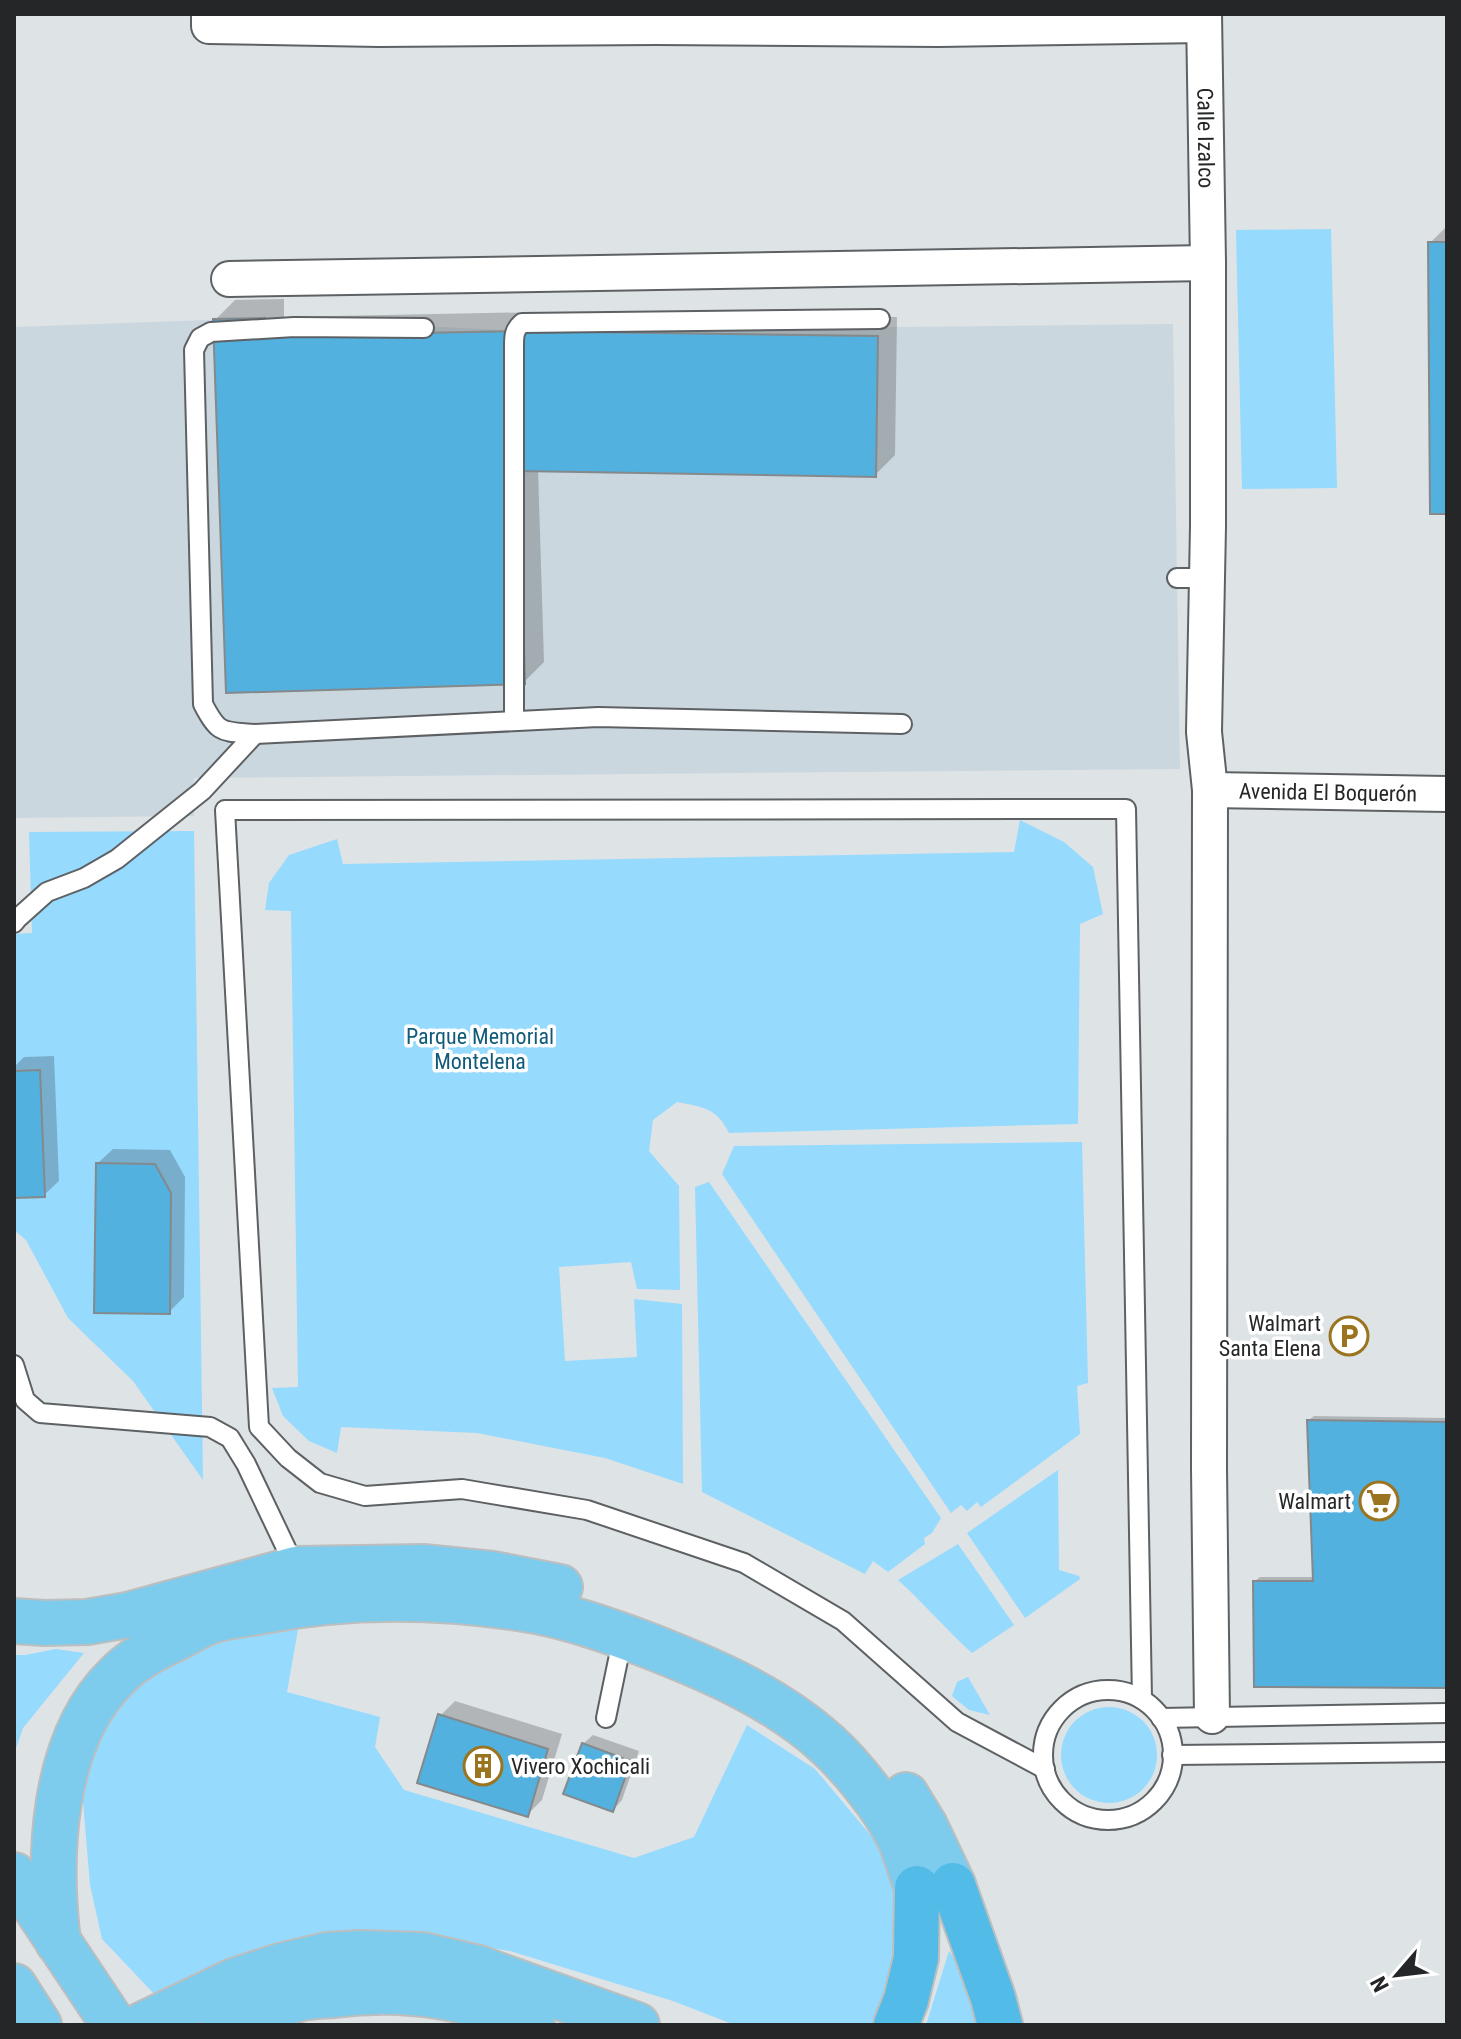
<svg xmlns="http://www.w3.org/2000/svg" width="1461" height="2039" viewBox="0 0 1461 2039" font-family="'Roboto Condensed',sans-serif">
	<style>
		.built { fill: #cbd7de }
		.green { fill: #96dafe }
		.shadow { fill: #0003 }
		.building { fill: #52b1df; stroke: #84898c; stroke-width: 2 }
		.lines { fill: none; stroke-linecap: round; stroke-linejoin: round }
		.service-casing { stroke: #5d6164; stroke-width: 22 }
		.minor-casing { stroke: #5d6164; stroke-width: 38 }
		.primary-casing { stroke: #bdbebe; stroke-width: 48 }
		.trunk-casing { stroke: #bdbebe; stroke-width: 48 }
		.service { stroke: #fff; stroke-width: 18 }
		.minor { stroke: #fff; stroke-width: 34 }
		.primary { stroke: #7dcced; stroke-width: 44 }
		.trunk { stroke: #52bbe7; stroke-width: 44 }
		.labels { text-anchor: middle; dominant-baseline: central; stroke-width: 7; stroke-linejoin: round; paint-order: stroke }
		.street-label { font-size: 22px; fill: #242627; stroke: #fff }
		.park-label { font-size: 22px; fill: #115b7a; stroke: #fff }
		.poi-label { font-size: 22px; fill: #242627; stroke: #fff; text-anchor: end }
	</style>
	<rect width="100%" height="100%" fill="#dee3e6"/>
	<!-- built -->
	<path class="built" d="M265 318 520 331 1173 324 1180 769 194 778V816L14 818V327Z"/>
	<!-- green -->
	<g class="green">
		<path d="M1331 229 1337 488 1242 489 1236 230Z"/>
		<path d="M1020 820 1064 842 1093 867 1103 914 1080 924 1078 1124 729 1133C717 1108 703 1107 677 1102L653 1120 649 1151 679 1186 680 1290 637 1289 631 1262 559 1267 565 1361 637 1357 634 1299 682 1304 683 1484 605 1458 477 1433 341 1427 337 1453 309 1441 283 1416 272 1388 298 1387 291 911 265 910 269 883 289 855 337 839 343 864 1014 852Z"/>
		<path d="M194 831 203 1480 133 1381 68 1318 26 1240 14 1230V934L32 933 29 832Z"/>
		<path d="M1082 1142 1088 1383 1077 1386 1080 1434 981 1507 977 1502 967 1511 961 1505 951 1513 722 1174 734 1146Z"/>
		<path d="M709 1182 941 1518 932 1533 924 1538 925 1544 888 1572 873 1561 865 1574 702 1492 695 1187Z"/>
		<path d="M1058 1470 1059 1570 1079 1576 1080 1579 1025 1618 967 1533Z"/>
		<path d="M958 1544 1014 1625 972 1653C946 1630 924 1603 898 1580Z"/>
		<path d="M300 1618 287 1692 380 1717 375 1747 404 1790 634 1858 694 1837 747 1725 815 1769 889 1857 899 1897V1932L886 1989 872 2025H735L673 2001 510 1951 414 1937 157 1997 102 1939 90 1885 82 1789 102 1726 146 1672 219 1635Z"/>
		<path d="M56 1649 84 1653 23 1728 14 1754V1655H25Z"/>
		<path d="M968 1677 990 1715 969 1710 952 1696 957 1682Z"/>
		<circle cx="1109" cy="1755" r="48"/>
		<path d="M949 1951 978 1990 986 2025H926Z"/>
	</g>
	<!-- shadow -->
	<g class="shadow">
		<path d="M1447 226V512L1430 243Z"/>
		<path d="M284 299V317L541 312 897 317 895 455 875 475 538 469 544 662 524 682 215 320 235 300Z"/>
		<path d="M54 1056 59 1181 44 1195 14 1196V1067L24 1057Z"/>
		<path d="M113 1149 170 1150 185 1177 184 1297 169 1312 98 1163Z"/>
		<path d="M1314 1416 1447 1418V1686L1255 1581 1260 1577H1315L1309 1420Z"/>
		<path d="M455 1701 562 1734 542 1800 527 1815 440 1716Z"/>
		<path d="M593 1735 639 1751 622 1800 613 1810 583 1744Z"/>
	</g>
	<!-- building -->
	<g class="building">
		<path d="M1428 242H1447V514H1430Z"/>
		<path d="M265 318V336L520 331 519 471 525 684 226 693 213 319Z"/>
		<path d="M520 331 878 336 876 477 519 471Z"/>
		<path d="M40 1070 45 1197 14 1198V1071Z"/>
		<path d="M96 1163 155 1164 171 1193 170 1314 94 1313Z"/>
		<path d="M1307 1420 1447 1422V1688L1254 1687 1253 1581H1313Z"/>
		<path d="M438 1714 548 1749 528 1817 417 1783Z"/>
		<path d="M582 1743 631 1761 613 1812 563 1794Z"/>
	</g>
	<g class="lines">
		<defs>
			<g id="service">
				<path d="M424 328 294 327 211 332 200 338 194 350 203 704C219 735 222 731 255 734L598 717 902 724"/>
				<path d="M1177 578H1207"/>
				<path d="M514 721V346C514 336 514 330 522 323L880 319"/>
				<path d="M14 923 18 918 47 892 84 878 117 859 202 791 255 734"/>
				<path d="M14 1365 25 1400 40 1413 210 1427 230 1438 246 1464 296 1569"/>
				<circle cx="1108" cy="1755" r="65"/>
				<path d="M606 1718 623 1636"/>
				<path d="M1161 1718 1447 1713"/>
				<path d="M1172 1755 1447 1752"/>
				<path d="M1045 1769 957 1722 843 1621 744 1563 587 1510 462 1489 365 1496 320 1483 288 1458 259 1427 225 810 1126 809 1142 1699"/>
			</g>
			<g id="minor">
				<path d="M209 14V26L379 29 656 27 939 29 1204 25"/>
				<path id="s1" d="M1204 14 1208 263V526L1204 732 1210 790 1209 1468 1212 1716"/>
				<path d="M229 279 1208 263"/>
				<path id="s2" d="M1210 790 1447 794"/>
			</g>
			<g id="primary">
				<path d="M14 1621 44 1623 87 1622 128 1615 296 1569 423 1567 493 1574 560 1587"/>
				<path d="M906 1795 925 1826 953 1885"/>
				<path d="M14 1875 114 2025"/>
				<path d="M58 1942C48 1858 51 1741 116 1677 135 1657 158 1647 182 1635 191 1630 200 1625 210 1621 223 1617 238 1615 252 1613 341 1595 435 1595 525 1609 564 1615 604 1629 642 1643 707 1668 776 1697 828 1745 852 1767 884 1807 899 1837 906 1853 911 1872 917 1888"/>
				<path d="M14 1986 39 2025"/>
				<path d="M142 2025 234 1981 280 1966 327 1955 360 1953 422 1955 478 1968 637 2025"/>
				<path d="M222 2025C247 2017 272 2006 298 1999 309 1996 322 1996 334 1995 402 1986 470 1996 532 2025"/>
			</g>
			<g id="trunk">
				<path d="M953 1885 993 1998 1000 2025"/>
				<path d="M896 2025 906 2000 916 1958 917 1888"/>
			</g>
		</defs>
		<!-- service casing -->
		<use href="#service" class="service-casing"/>
		<!-- minor casing -->
		<use href="#minor" class="minor-casing"/>
		<!-- primary casing -->
		<use href="#primary" class="primary-casing"/>
		<!-- trunk casing -->
		<use href="#trunk" class="trunk-casing"/>
		<!-- service -->
		<use href="#service" class="service"/>
		<!-- minor -->
		<use href="#minor" class="minor"/>
		<!-- primary -->
		<use href="#primary" class="primary"/>
		<!-- trunk -->
		<use href="#trunk" class="trunk"/>
	</g>
	<!-- icons -->
	<defs>
		<symbol id="parking-ring" viewBox="-11 -11 22 22"><circle r="9.5" fill="#fff" stroke="#9b7420" stroke-width="1.5"/><path d="M-3.5-5.5H1a3.5 3.5 0 0 1 0 7H-1V5.5H-3.5ZM-1-3.4V-.6H.8a1.4 1.4 0 0 0 0-2.8Z" fill="#9b7420"/></symbol>
		<symbol id="supermarket-ring" viewBox="-11 -11 22 22"><circle r="9.5" fill="#fff" stroke="#9b7420" stroke-width="1.5"/><path d="M-6-5.5h2.5l.6 2H6L4.5 2H-2.5L-4.4-4H-6ZM-1.5 3.2a1.3 1.3 0 1 0 .1 0ZM3 3.2a1.3 1.3 0 1 0 .1 0Z" fill="#9b7420"/></symbol>
		<symbol id="building-ring" viewBox="-11 -11 22 22"><circle r="9.5" fill="#fff" stroke="#9b7420" stroke-width="1.5"/><path d="M-4-6H4V6H1V3H-1V6H-4ZM-2.5-4.3h1.7v1.8h-1.7ZM.8-4.3h1.7v1.8H.8ZM-2.5-1h1.7V.8h-1.7ZM.8-1h1.7V.8H.8Z" fill="#9b7420"/></symbol>
	</defs>
	<g fill-rule="evenodd">
		<use href="#parking-ring" x="1327" y="1314" width="44" height="44"/>
		<use href="#supermarket-ring" x="1357" y="1479" width="44" height="44"/>
		<use href="#building-ring" x="461" y="1744" width="44" height="44"/>
	</g>
	<g class="labels">
		<!-- street labels -->
		<g class="street-label">
			<text stroke="none"><textPath href="#s1" startOffset="124">Calle Izalco</textPath></text>
			<text stroke="none"><textPath href="#s2" startOffset="118">Avenida El Boquerón</textPath></text>
		</g>
		<!-- park labels -->
		<g class="park-label">
			<text x="480" y="1036">Parque Memorial<tspan x="480" dy="25">Montelena</tspan></text>
		</g>
		<!-- poi labels -->
		<g class="poi-label">
			<text x="1321" y="1323">Walmart<tspan x="1321" dy="25">Santa Elena</tspan></text>
			<text x="1351" y="1501">Walmart</text>
			<text x="511" y="1766" text-anchor="start">Vivero Xochicali</text>
		</g>
	</g>
	<!-- border -->
	<rect width="1461" height="2039" fill="none" stroke="#242627" stroke-width="32"/>
	<!-- north arrow -->
	<g transform="translate(1397 1975) rotate(242)" stroke="#ffffff" stroke-width="6" paint-order="stroke">
	<path d="M0-6L14 30L0 20L-14 30Z" fill="#242627"/>
	<text y="-12" font-size="22" font-weight="bold" text-anchor="middle" fill="#242627">N</text>
	</g>
</svg>
